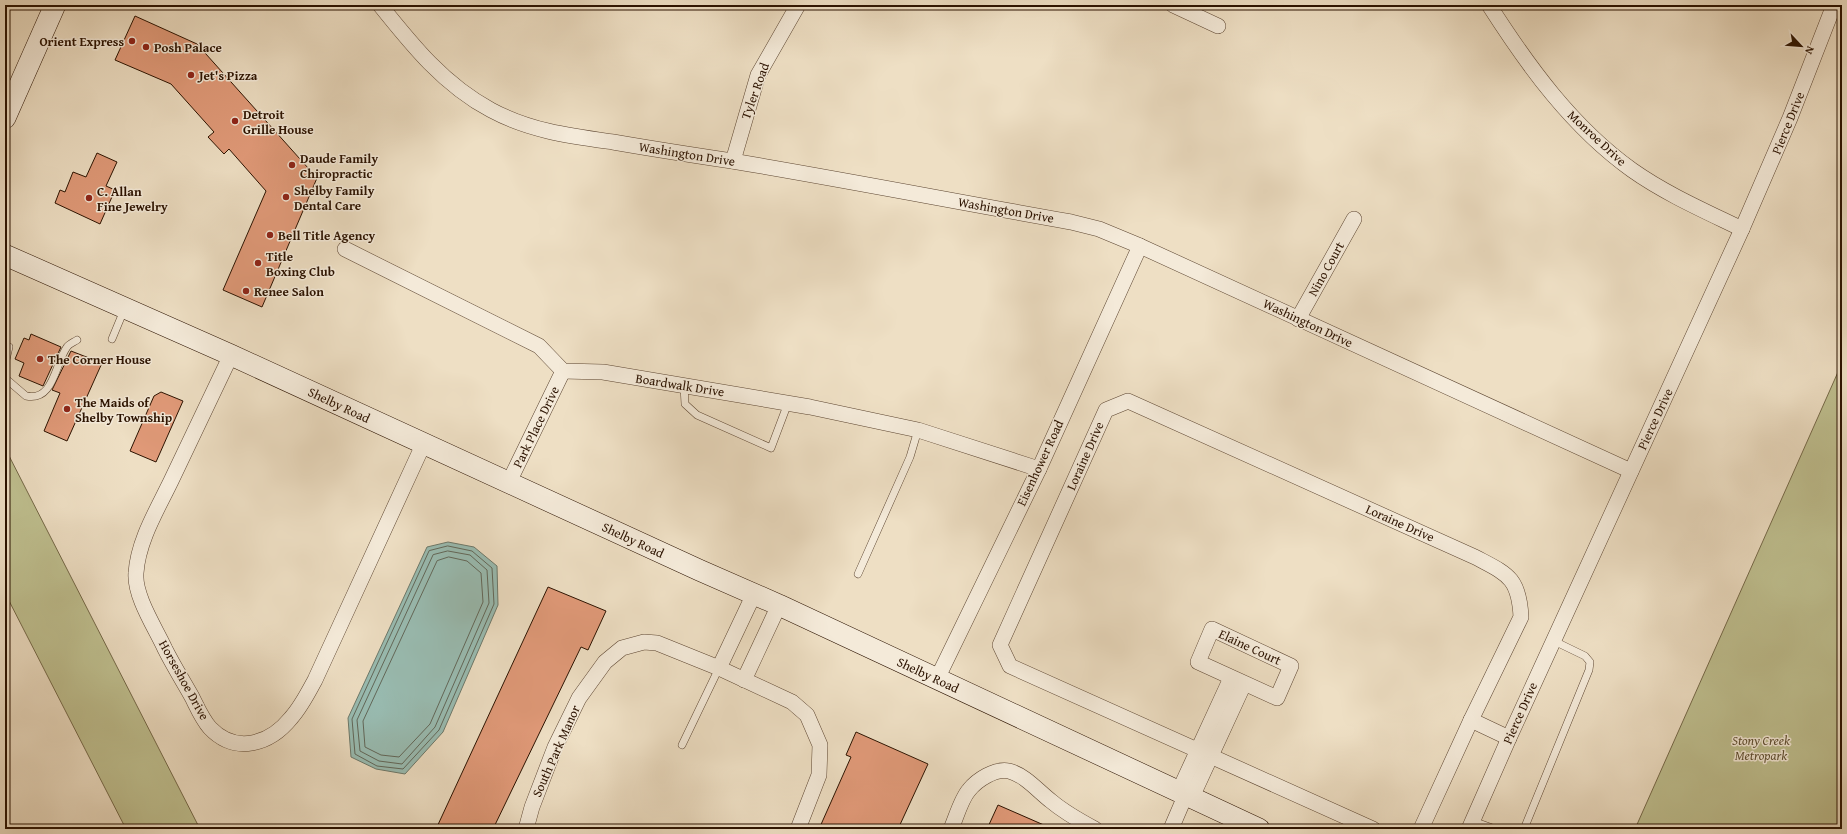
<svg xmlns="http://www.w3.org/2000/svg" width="1847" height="834" viewBox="0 0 1847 834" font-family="'Gentium Book Plus',serif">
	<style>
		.green { fill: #bfc090; stroke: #756948 }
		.water { fill: #99bdb3; stroke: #6d796b }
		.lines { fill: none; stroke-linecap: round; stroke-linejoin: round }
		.shore { stroke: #62685a; stroke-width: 1 }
		.building { fill: #e19a79; stroke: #2b1200 }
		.lane-casing { stroke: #5c4531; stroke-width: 8 }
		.street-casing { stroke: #5c4531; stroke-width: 16 }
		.secondary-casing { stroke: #2b1200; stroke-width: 22 }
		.lane { stroke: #f4ead9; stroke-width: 7 }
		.street { stroke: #f4ead9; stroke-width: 15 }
		.secondary { stroke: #f4ead9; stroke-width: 21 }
		.poi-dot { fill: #8f2418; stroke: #f4ead9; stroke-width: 1.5 }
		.labels { text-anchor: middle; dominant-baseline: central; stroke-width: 3; stroke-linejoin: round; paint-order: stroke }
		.poi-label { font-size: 13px; font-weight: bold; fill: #2b1200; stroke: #f4ead9; text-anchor: start }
		.street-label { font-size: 13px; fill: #2b1200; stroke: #f4ead9 }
		.park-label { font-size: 13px; font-style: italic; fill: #5f4f32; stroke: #f4ead9 }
	</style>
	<rect width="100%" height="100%" fill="#eedfc4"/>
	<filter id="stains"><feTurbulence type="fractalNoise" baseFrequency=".005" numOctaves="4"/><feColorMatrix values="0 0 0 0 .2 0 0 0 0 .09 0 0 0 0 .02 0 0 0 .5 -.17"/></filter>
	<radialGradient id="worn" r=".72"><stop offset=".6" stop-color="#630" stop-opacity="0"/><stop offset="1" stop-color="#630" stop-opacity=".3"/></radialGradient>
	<!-- green -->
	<g class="green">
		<path d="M1842 363V829H1635Z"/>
		<path d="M5 448 200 829H126L5 593Z"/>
	</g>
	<!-- water -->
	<path class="water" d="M448 542 474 547 497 566 498 605 443 732 405 774 376 769 351 757 348 718 427 547Z"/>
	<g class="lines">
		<!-- shore -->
		<g class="shore">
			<path d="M448 546 472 551 492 568 494 604 439 730 403 769 377 766 355 754 352 719 429 551Z"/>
			<path d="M448 551 470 555 487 570 489 603 435 727 402 764 379 761 360 751 357 720 433 555Z"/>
			<path d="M449 557 467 561 481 573 483 602 430 724 399 757 381 755 365 747 363 721 437 561Z"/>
		</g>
	</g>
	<!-- building -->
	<g class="building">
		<path d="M135 16 197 44 317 178 262 307 223 290 266 191 229 149 224 154 208 137 214 132 171 84 115 60Z"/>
		<path d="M97 153 117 162 106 186 115 190 100 224 55 203 60 190 65 192 73 172 86 177Z"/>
		<path d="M31 334 61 347 43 386 19 376 24 363 15 359 24 338 29 340Z"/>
		<path d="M71 351 102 363 67 441 44 431 60 393 52 390Z"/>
		<path d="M161 392 183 401 156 462 130 451 154 396Z"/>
		<path d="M548 587 606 611 588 650 581 647 493 829H436Z"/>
		<path d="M856 732 928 764 898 829H819L851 757 846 755Z"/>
		<path d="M998 805 1053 829H987Z"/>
	</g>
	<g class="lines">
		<defs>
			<g id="lane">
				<path d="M112 339 124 310"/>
				<path d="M5 364 9 347"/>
				<path d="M5 378 26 396C54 402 55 363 67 347 69 344 74 342 77 340"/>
				<path d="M684 386 685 404 697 415 771 448 788 403"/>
				<path d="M858 574 910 457 918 430"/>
				<path d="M682 745 719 668"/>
				<path d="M1473 821 1495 829"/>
				<path d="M1524 829 1589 670 1590 662 1585 656 1554 641"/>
			</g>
			<g id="street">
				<path d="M380 5C412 45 444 85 491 110 530 131 570 136 613 142 653 149 692 155 732 161 845 180 958 202 1071 222L1099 229 1140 246 1631 471"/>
				<path d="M1173 5 1218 26"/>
				<path d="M1489 5C1528 66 1572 127 1632 170 1666 194 1705 211 1742 229"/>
				<path d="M733 161 758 75 798 5"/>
				<path d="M345 249 539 346 563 371 603 372 810 407 918 430 1039 469"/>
				<path d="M1298 319 1354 219"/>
				<path d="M231 355C211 397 191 439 171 481 157 510 138 541 136 573 134 596 156 629 165 649 173 665 183 681 192 697 197 707 202 719 210 728 236 755 270 744 291 718 301 707 308 693 315 680L423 445"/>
				<path d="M509 482 563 371"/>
				<path d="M1212 629 1291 666 1277 698 1198 662Z"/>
				<path d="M719 668 754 594"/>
				<path d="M937 679 1039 469 1140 246"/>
				<path d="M744 680 779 605"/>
				<path d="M1471 720 1509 738"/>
				<path d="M1179 791 1231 678"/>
				<path d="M1192 797 1244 684"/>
				<path d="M526 829 532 807 555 747 579 698 605 662 622 648 644 642 657 643 719 668 792 702 807 715 820 745 819 775 798 829"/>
				<path d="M951 829C956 818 961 799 969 790 977 780 995 768 1009 771 1025 775 1038 791 1051 801 1064 812 1080 821 1095 829"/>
				<path d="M1171 829 1186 794"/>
				<path d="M1373 829 1010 666 1000 645 1106 410 1128 401 1475 557C1507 574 1519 577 1521 617L1471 720 1421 829"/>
				<path d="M1469 829 1509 738 1742 229 1790 118 1834 5"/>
			</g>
			<g id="secondary">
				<path d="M5 118 55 5"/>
				<path d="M5 255 231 355 699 570 779 605 1259 829"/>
			</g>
		</defs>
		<!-- lane casing -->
		<use href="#lane" class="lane-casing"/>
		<!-- street casing -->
		<use href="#street" class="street-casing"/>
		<!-- secondary casing -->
		<use href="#secondary" class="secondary-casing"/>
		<!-- lane -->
		<use href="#lane" class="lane"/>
		<!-- street -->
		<use href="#street" class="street"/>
		<!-- secondary -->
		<use href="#secondary" class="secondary"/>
	</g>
	<!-- markers -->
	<g class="poi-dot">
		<circle cx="132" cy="41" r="4"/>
		<circle cx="146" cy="47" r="4"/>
		<circle cx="191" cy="75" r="4"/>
		<circle cx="235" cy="121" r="4"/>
		<circle cx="292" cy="165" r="4"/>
		<circle cx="286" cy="197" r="4"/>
		<circle cx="89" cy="198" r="4"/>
		<circle cx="270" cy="235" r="4"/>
		<circle cx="258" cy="263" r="4"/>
		<circle cx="246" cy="291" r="4"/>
		<circle cx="40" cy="359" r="4"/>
		<circle cx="67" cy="409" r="4"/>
	</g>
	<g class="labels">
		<!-- poi labels -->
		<g class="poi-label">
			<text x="124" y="41" text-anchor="end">Orient Express</text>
			<text x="154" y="47">Posh Palace</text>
			<text x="199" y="75">Jet's Pizza</text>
			<text x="243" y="114">Detroit<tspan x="243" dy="15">Grille House</tspan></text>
			<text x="300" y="158">Daude Family<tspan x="300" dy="15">Chiropractic</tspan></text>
			<text x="294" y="190">Shelby Family<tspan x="294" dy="15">Dental Care</tspan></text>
			<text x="97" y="191">C. Allan<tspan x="97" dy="15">Fine Jewelry</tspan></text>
			<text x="278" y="235">Bell Title Agency</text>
			<text x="266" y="256">Title<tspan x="266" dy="15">Boxing Club</tspan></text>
			<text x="254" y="291">Renee Salon</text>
			<text x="48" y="359">The Corner House</text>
			<text x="75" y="402">The Maids of<tspan x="75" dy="15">Shelby Township</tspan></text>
		</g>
		<!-- street labels -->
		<g class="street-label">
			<text transform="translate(755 91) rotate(-70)">Tyler Road</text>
			<text transform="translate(1788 123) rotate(-68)">Pierce Drive</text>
			<text transform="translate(1597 138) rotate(43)">Monroe Drive</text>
			<text transform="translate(687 154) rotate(9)">Washington Drive</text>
			<text transform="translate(1006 210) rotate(10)">Washington Drive</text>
			<text transform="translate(1326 269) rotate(-61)">Nino Court</text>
			<text transform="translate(1308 323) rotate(25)">Washington Drive</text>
			<text transform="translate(680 385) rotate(9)">Boardwalk Drive</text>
			<text transform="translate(339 405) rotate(25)">Shelby Road</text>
			<text transform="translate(1655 419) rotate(-65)">Pierce Drive</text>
			<text transform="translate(536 427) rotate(-64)">Park Place Drive</text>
			<text transform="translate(1085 456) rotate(-66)">Loraine Drive</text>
			<text transform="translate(1040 463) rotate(-65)">Eisenhower Road</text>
			<text transform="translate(1400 523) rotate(24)">Loraine Drive</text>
			<text transform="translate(633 540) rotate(25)">Shelby Road</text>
			<text transform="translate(1250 647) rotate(25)">Elaine Court</text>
			<text transform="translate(928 675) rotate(25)">Shelby Road</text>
			<text transform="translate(184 680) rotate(61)">Horseshoe Drive</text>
			<text transform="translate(1520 713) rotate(-66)">Pierce Drive</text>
			<text transform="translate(556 751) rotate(-66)">South Park Manor</text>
		</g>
		<!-- park labels -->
		<g class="park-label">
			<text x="1761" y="740">Stony Creek<tspan x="1761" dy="15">Metropark</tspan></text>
		</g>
	</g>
	<!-- margin -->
	<rect width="1847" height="834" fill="none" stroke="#eedfc4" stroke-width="20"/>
	<rect x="6" y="6" width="1835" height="822" fill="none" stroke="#2b1200" stroke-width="2"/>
	<rect x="10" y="10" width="1827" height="814" fill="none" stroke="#2b1200"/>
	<!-- north arrow -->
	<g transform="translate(1801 46) rotate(116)" stroke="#f4ead9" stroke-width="3" paint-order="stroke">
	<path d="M0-3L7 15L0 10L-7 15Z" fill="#2b1200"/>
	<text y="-6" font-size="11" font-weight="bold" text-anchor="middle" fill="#2b1200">N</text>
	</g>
	<rect width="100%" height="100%" filter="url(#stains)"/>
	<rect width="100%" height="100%" fill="url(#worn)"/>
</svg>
